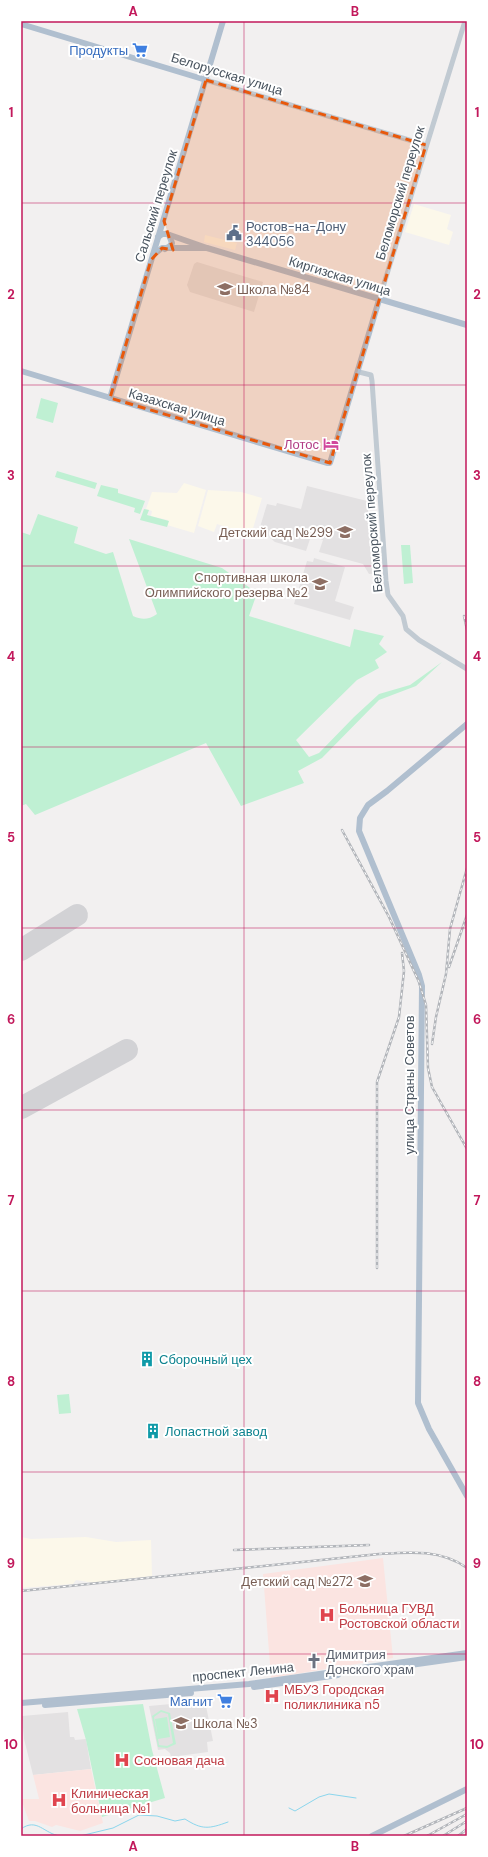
<svg xmlns="http://www.w3.org/2000/svg" width="488" height="1857" viewBox="0 0 488 1857" font-family="'DM Sans',sans-serif">
	<style>
		.commercial { fill: #fcf8ea }
		.education { fill: #e3e1e2 }
		.medical { fill: #fbe4e1 }
		.green { fill: #bff0d3; fill-rule: evenodd }
		.lines { fill: none; stroke-linecap: round; stroke-linejoin: round }
		.stream { stroke: #8bd6ed; stroke-width: 1 }
		.runway { stroke: #d2d2d5; stroke-width: 22 }
		.minor { stroke: #c1cad2; stroke-width: 5 }
		.major { stroke: #b0bfcf; stroke-width: 6 }
		.rail-casing { stroke: #b2b5ba; stroke-width: 2.5 }
		.rail { stroke: #fff; stroke-width: 1; stroke-dasharray: 3; stroke-linecap: butt }
		.marked { fill: #e8590c; fill-opacity: 0.2; stroke: #e8590c; stroke-width: 3; stroke-dasharray: 8 5; stroke-linejoin: round }
		.grid { fill: none; stroke: #c2185b; stroke-width: 1; stroke-opacity: 0.55 }
		.labels { text-anchor: middle; dominant-baseline: central; stroke-width: 4; stroke-linejoin: round; paint-order: stroke }
		.shop-label { font-size: 13px; fill: #366cbe; stroke: #fff; text-anchor: end }
		.street-label { font-size: 13px; fill: #48535e; stroke: #fff }
		.service-label { font-size: 13px; fill: #4e5e75; stroke: #fff; text-anchor: start }
		.education-label { font-size: 13px; fill: #785e54; stroke: #fff; text-anchor: end }
		.hotel-label { font-size: 13px; fill: #b23c85; stroke: #fff; text-anchor: end }
		.culture-label { font-size: 13px; fill: #0d838f; stroke: #fff; text-anchor: start }
		.health-label { font-size: 13px; fill: #be3a42; stroke: #fff; text-anchor: start }
		.worship-label { font-size: 13px; fill: #5b616d; stroke: #fff; text-anchor: start }
		.neatline { fill: none; stroke: #c2185b; stroke-width: 1.5 }
		.grid-label { font-size: 13px; text-anchor: middle; font-weight: bold; fill: #c2185b }
	</style>
	<rect width="100%" height="100%" fill="#f2f0f0"/>
	<!-- commercial -->
	<g class="commercial">
		<path d="M414 204 451 215 447 229 453 232 449 245 405 232Z"/>
		<path d="M205 235 237 243 235 250 204 242Z"/>
		<path d="M184 483 206 490 194 533 167 525 168 520 151 516 152 511 146 509 152 492 177 493Z"/>
		<path d="M208 490 241 492 262 498 251 535 217 524 214 532 198 526Z"/>
		<path d="M21 1537 31 1539 86 1537 116 1542 151 1540 152 1576 94 1583 76 1580 73 1584 21 1588Z"/>
	</g>
	<!-- education -->
	<g class="education">
		<path d="M197 262 263 282 254 312 190 292 187 285 194 264Z"/>
		<path d="M307 486 367 501 369 518 376 519 380 573 369 574 363 564 319 552 323 540 311 536 306 551 275 542 268 536 258 534 267 504 276 506 277 503 301 509Z"/>
		<path d="M314 558 345 567 335 601 354 607 350 620 294 604 307 561 313 562Z"/>
		<path d="M205 1701 213 1741 207 1742 208 1752 171 1757 170 1753 165 1749 158 1750 149 1706Z"/>
		<path d="M68 1712 70 1737H74L75 1740 86 1739 91 1769 33 1775 24 1739 22 1716Z"/>
	</g>
	<!-- medical -->
	<g class="medical">
		<path d="M383 1558 393 1658 271 1678 263 1574Z"/>
		<path d="M91 1769 103 1823 80 1831 56 1825 52 1827 35 1821H29L21 1799H39L33 1775Z"/>
	</g>
	<!-- green -->
	<g class="green">
		<path d="M41 398 58 403 53 423 36 418Z"/>
		<path d="M57 471 97 483 95 489 55 477Z"/>
		<path d="M101 485 118 489V493L145 501 140 514 134 512 135 508 97 496Z"/>
		<path d="M144 509 149 510 147 515 169 521 167 527 140 520Z"/>
		<path d="M38 514 78 527 74 543 106 554 113 552 133 616C142 620 148 620 157 614L129 539 222 568 257 593 249 616 350 647 354 629 384 636 379 644 387 652 375 660 379 668 357 680 296 740 309 757 319 753 354 717 379 694 410 685 442 662 416 686 379 700 322 758 298 771 304 783 241 806 206 743 35 815 26 804 21 806V532L30 535Z"/>
		<path d="M401 545H410L413 583 404 584Z"/>
		<path d="M69 1394 71 1413 59 1414 57 1395Z"/>
		<path d="M143 1704 152 1750 165 1798 102 1817 86 1740 77 1709Z"/>
		<path d="M161 1710 170 1713 176 1744 167 1748 158 1747 152 1716ZM161 1712 168 1714 173 1743 167 1746 159 1745 158 1739 170 1737 167 1717 155 1719 158 1738 154 1717Z"/>
	</g>
	<g class="lines">
		<!-- stream -->
		<g class="stream">
			<path d="M289 1808 295 1811 319 1797 329 1794 356 1798"/>
			<path d="M21 1829C37 1817 44 1834 60 1836"/>
			<path d="M80 1836 113 1828 139 1815 157 1816 175 1821 185 1819C202 1830 209 1829 228 1822"/>
		</g>
		<!-- runway -->
		<g class="runway">
			<path d="M21 950 77 915"/>
			<path d="M21 1108 127 1050"/>
		</g>
		<!-- minor -->
		<g class="minor">
			<path d="M206 80 426 145"/>
			<path d="M379 300 465 21"/>
			<path d="M359 372 371 375 372 381 386 581 388 595 403 616 406 629 419 640 467 669"/>
		</g>
		<!-- major -->
		<g class="major">
			<path d="M21 24 206 80"/>
			<path d="M158 237 162 234H167L207 248 467 325"/>
			<path d="M165 249 170 246 172 243 169 235"/>
			<path d="M153 255 162 248H206"/>
			<path d="M21 371 327 463H330L379 300"/>
			<path d="M110 398 223 21"/>
			<path d="M467 724 387 791 368 805 360 818 359 831 419 975 422 986 418 1403 429 1429 467 1496"/>
			<path d="M396 1667 467 1657"/>
			<path d="M254 1687 338 1675"/>
			<path d="M21 1703 249 1684 467 1653"/>
			<path d="M45 1705 191 1693"/>
			<path d="M372 1836 467 1789"/>
		</g>
		<defs>
			<g id="rail">
				<path d="M464 616 467 630"/>
				<path d="M342 830 389 917 419 982 426 1005 428 1068 432 1087 467 1149"/>
				<path d="M449 967 467 915"/>
				<path d="M432 1044 436 1017 446 974 450 929 467 868"/>
				<path d="M377 1268V1082L399 1017 404 971 402 953"/>
				<path d="M234 1550 369 1545"/>
				<path d="M21 1591 379 1554C409 1552 441 1549 467 1568"/>
				<path d="M404 1836 467 1808"/>
				<path d="M427 1836 467 1814"/>
				<path d="M443 1836 467 1821"/>
				<path d="M458 1836 467 1829"/>
			</g>
		</defs>
		<!-- rail casing -->
		<use href="#rail" class="rail-casing"/>
		<!-- rail -->
		<use href="#rail" class="rail"/>
	</g>
	<!-- marked area -->
	<path class="marked" d="M206 80 426 145 330 463 110 398 151 260 162 248 173 250 164 221Z"/>
	<!-- grid -->
	<path class="grid" d="M244 21V1836M21 203H467M21 385H467M21 566H467M21 747H467M21 928H467M21 1110H467M21 1291H467M21 1472H467M21 1654H467"/>
	<!-- icons -->
	<defs>
		<symbol id="supermarket-bare" viewBox="-9 -9 18 18"><path d="M-6-5.5h2.5l.6 2H6L4.5 2H-2.5L-4.4-4H-6ZM-1.5 3.2a1.3 1.3 0 1 0 .1 0ZM3 3.2a1.3 1.3 0 1 0 .1 0Z" fill="#3f7fe0" stroke="#fff" stroke-width="2.5" paint-order="stroke"/></symbol>
		<symbol id="civic-bare" viewBox="-9 -9 18 18"><path d="M-.6-6.5H3V-4.5H.6V-3L4-1V1h2V6H-6V1h2V-1L-.6-3ZM-1.2 2.5V6h2.4V2.5Z" fill="#5c6f8a" stroke="#fff" stroke-width="2.5" paint-order="stroke"/></symbol>
		<symbol id="school-bare" viewBox="-9 -9 18 18"><path d="M0-5L7-2L0 1L-7-2ZM-4 1L0 2.5L4 1V4Q0 6-4 4Z" fill="#8d6e63" stroke="#fff" stroke-width="2.5" paint-order="stroke"/></symbol>
		<symbol id="hotel-bare" viewBox="-9 -9 18 18"><path d="M-6-4.5h1.5V1H6V5H4.5V3h-9V5H-6ZM-4 0a1.8 1.8 0 1 1 3.6 0ZM.5 0V-2.5h3Q6-2.5 6 0Z" fill="#d1479c" stroke="#fff" stroke-width="2.5" paint-order="stroke"/></symbol>
		<symbol id="building-bare" viewBox="-9 -9 18 18"><path d="M-4-6H4V6H1V3H-1V6H-4ZM-2.5-4.3h1.7v1.8h-1.7ZM.8-4.3h1.7v1.8H.8ZM-2.5-1h1.7V.8h-1.7ZM.8-1h1.7V.8H.8Z" fill="#0f9aa8" stroke="#fff" stroke-width="2.5" paint-order="stroke"/></symbol>
		<symbol id="hospital-bare" viewBox="-9 -9 18 18"><path d="M-5-5h3v3.5h4V-5h3V5h-3V1.5h-4V5h-3Z" fill="#e0444e" stroke="#fff" stroke-width="2.5" paint-order="stroke"/></symbol>
		<symbol id="church-bare" viewBox="-9 -9 18 18"><path d="M-1.2-6h2.4v3.5h3.3v2.4h-3.3V6h-2.4V-.1h-3.3v-2.4h3.3Z" fill="#6b7280" stroke="#fff" stroke-width="2.5" paint-order="stroke"/></symbol>
	</defs>
	<g fill-rule="evenodd">
		<use href="#supermarket-bare" x="129" y="39" width="22" height="22"/>
		<use href="#civic-bare" x="223" y="222" width="22" height="22"/>
		<use href="#school-bare" x="214" y="278" width="22" height="22"/>
		<use href="#hotel-bare" x="320" y="433" width="22" height="22"/>
		<use href="#school-bare" x="334" y="521" width="22" height="22"/>
		<use href="#school-bare" x="309" y="573" width="22" height="22"/>
		<use href="#building-bare" x="136" y="1348" width="22" height="22"/>
		<use href="#building-bare" x="142" y="1420" width="22" height="22"/>
		<use href="#school-bare" x="354" y="1570" width="22" height="22"/>
		<use href="#hospital-bare" x="316" y="1604" width="22" height="22"/>
		<use href="#church-bare" x="303" y="1650" width="22" height="22"/>
		<use href="#hospital-bare" x="261" y="1685" width="22" height="22"/>
		<use href="#supermarket-bare" x="214" y="1690" width="22" height="22"/>
		<use href="#school-bare" x="170" y="1712" width="22" height="22"/>
		<use href="#hospital-bare" x="111" y="1749" width="22" height="22"/>
		<use href="#hospital-bare" x="48" y="1789" width="22" height="22"/>
	</g>
	<g class="labels">
		<!-- shop labels -->
		<g class="shop-label">
			<text x="128" y="50">Продукты</text>
			<text x="213" y="1701">Магнит</text>
		</g>
		<!-- street labels -->
		<g class="street-label">
			<text transform="translate(227 74) rotate(17)">Белорусская улица</text>
			<text transform="translate(400 193) rotate(-73)">Беломорский переулок</text>
			<text transform="translate(156 206) rotate(-73)">Сальский переулок</text>
			<text transform="translate(340 276) rotate(17)">Киргизская улица</text>
			<text transform="translate(177 407) rotate(17)">Казахская улица</text>
			<text transform="translate(372 523) rotate(-95)">Беломорский переулок</text>
			<text transform="translate(409 1085) rotate(-90)">улица Страны Советов</text>
			<text transform="translate(243 1672) rotate(-6)">проспект Ленина</text>
		</g>
		<!-- service labels -->
		<g class="service-label">
			<text x="246" y="226">Ростов-на-Дону<tspan x="246" dy="15">344056</tspan></text>
		</g>
		<!-- education labels -->
		<g class="education-label">
			<text x="237" y="289" text-anchor="start">Школа №84</text>
			<text x="333" y="532">Детский сад №299</text>
			<text x="308" y="577">Спортивная школа<tspan x="308" dy="15">Олимпийского резерва №2</tspan></text>
			<text x="353" y="1581">Детский сад №272</text>
			<text x="193" y="1723" text-anchor="start">Школа №3</text>
		</g>
		<!-- hotel labels -->
		<g class="hotel-label">
			<text x="319" y="444">Лотос</text>
		</g>
		<!-- culture labels -->
		<g class="culture-label">
			<text x="159" y="1359">Сборочный цех</text>
			<text x="165" y="1431">Лопастной завод</text>
		</g>
		<!-- health labels -->
		<g class="health-label">
			<text x="339" y="1608">Больница ГУВД<tspan x="339" dy="15">Ростовской области</tspan></text>
			<text x="284" y="1689">МБУЗ Городская<tspan x="284" dy="15">поликлиника n5</tspan></text>
			<text x="134" y="1760">Сосновая дача</text>
			<text x="71" y="1793">Клиническая<tspan x="71" dy="15">больница №1</tspan></text>
		</g>
		<!-- worship labels -->
		<g class="worship-label">
			<text x="326" y="1654">Димитрия<tspan x="326" dy="15">Донского храм</tspan></text>
		</g>
	</g>
	<!-- border -->
	<rect width="488" height="1857" fill="none" stroke="#ffffff" stroke-width="44"/>
	<rect x="22" y="22" width="444" height="1813" class="neatline"/>
	<g class="grid-label">
		<text x="133" y="16">A</text>
		<text x="355" y="16">B</text>
		<text x="11" y="117">1</text>
		<text x="477" y="117">1</text>
		<text x="11" y="299">2</text>
		<text x="477" y="299">2</text>
		<text x="11" y="480">3</text>
		<text x="477" y="480">3</text>
		<text x="11" y="661">4</text>
		<text x="477" y="661">4</text>
		<text x="11" y="842">5</text>
		<text x="477" y="842">5</text>
		<text x="11" y="1024">6</text>
		<text x="477" y="1024">6</text>
		<text x="11" y="1205">7</text>
		<text x="477" y="1205">7</text>
		<text x="11" y="1386">8</text>
		<text x="477" y="1386">8</text>
		<text x="11" y="1568">9</text>
		<text x="477" y="1568">9</text>
		<text x="11" y="1749">10</text>
		<text x="477" y="1749">10</text>
		<text x="133" y="1851">A</text>
		<text x="355" y="1851">B</text>
	</g>
</svg>
